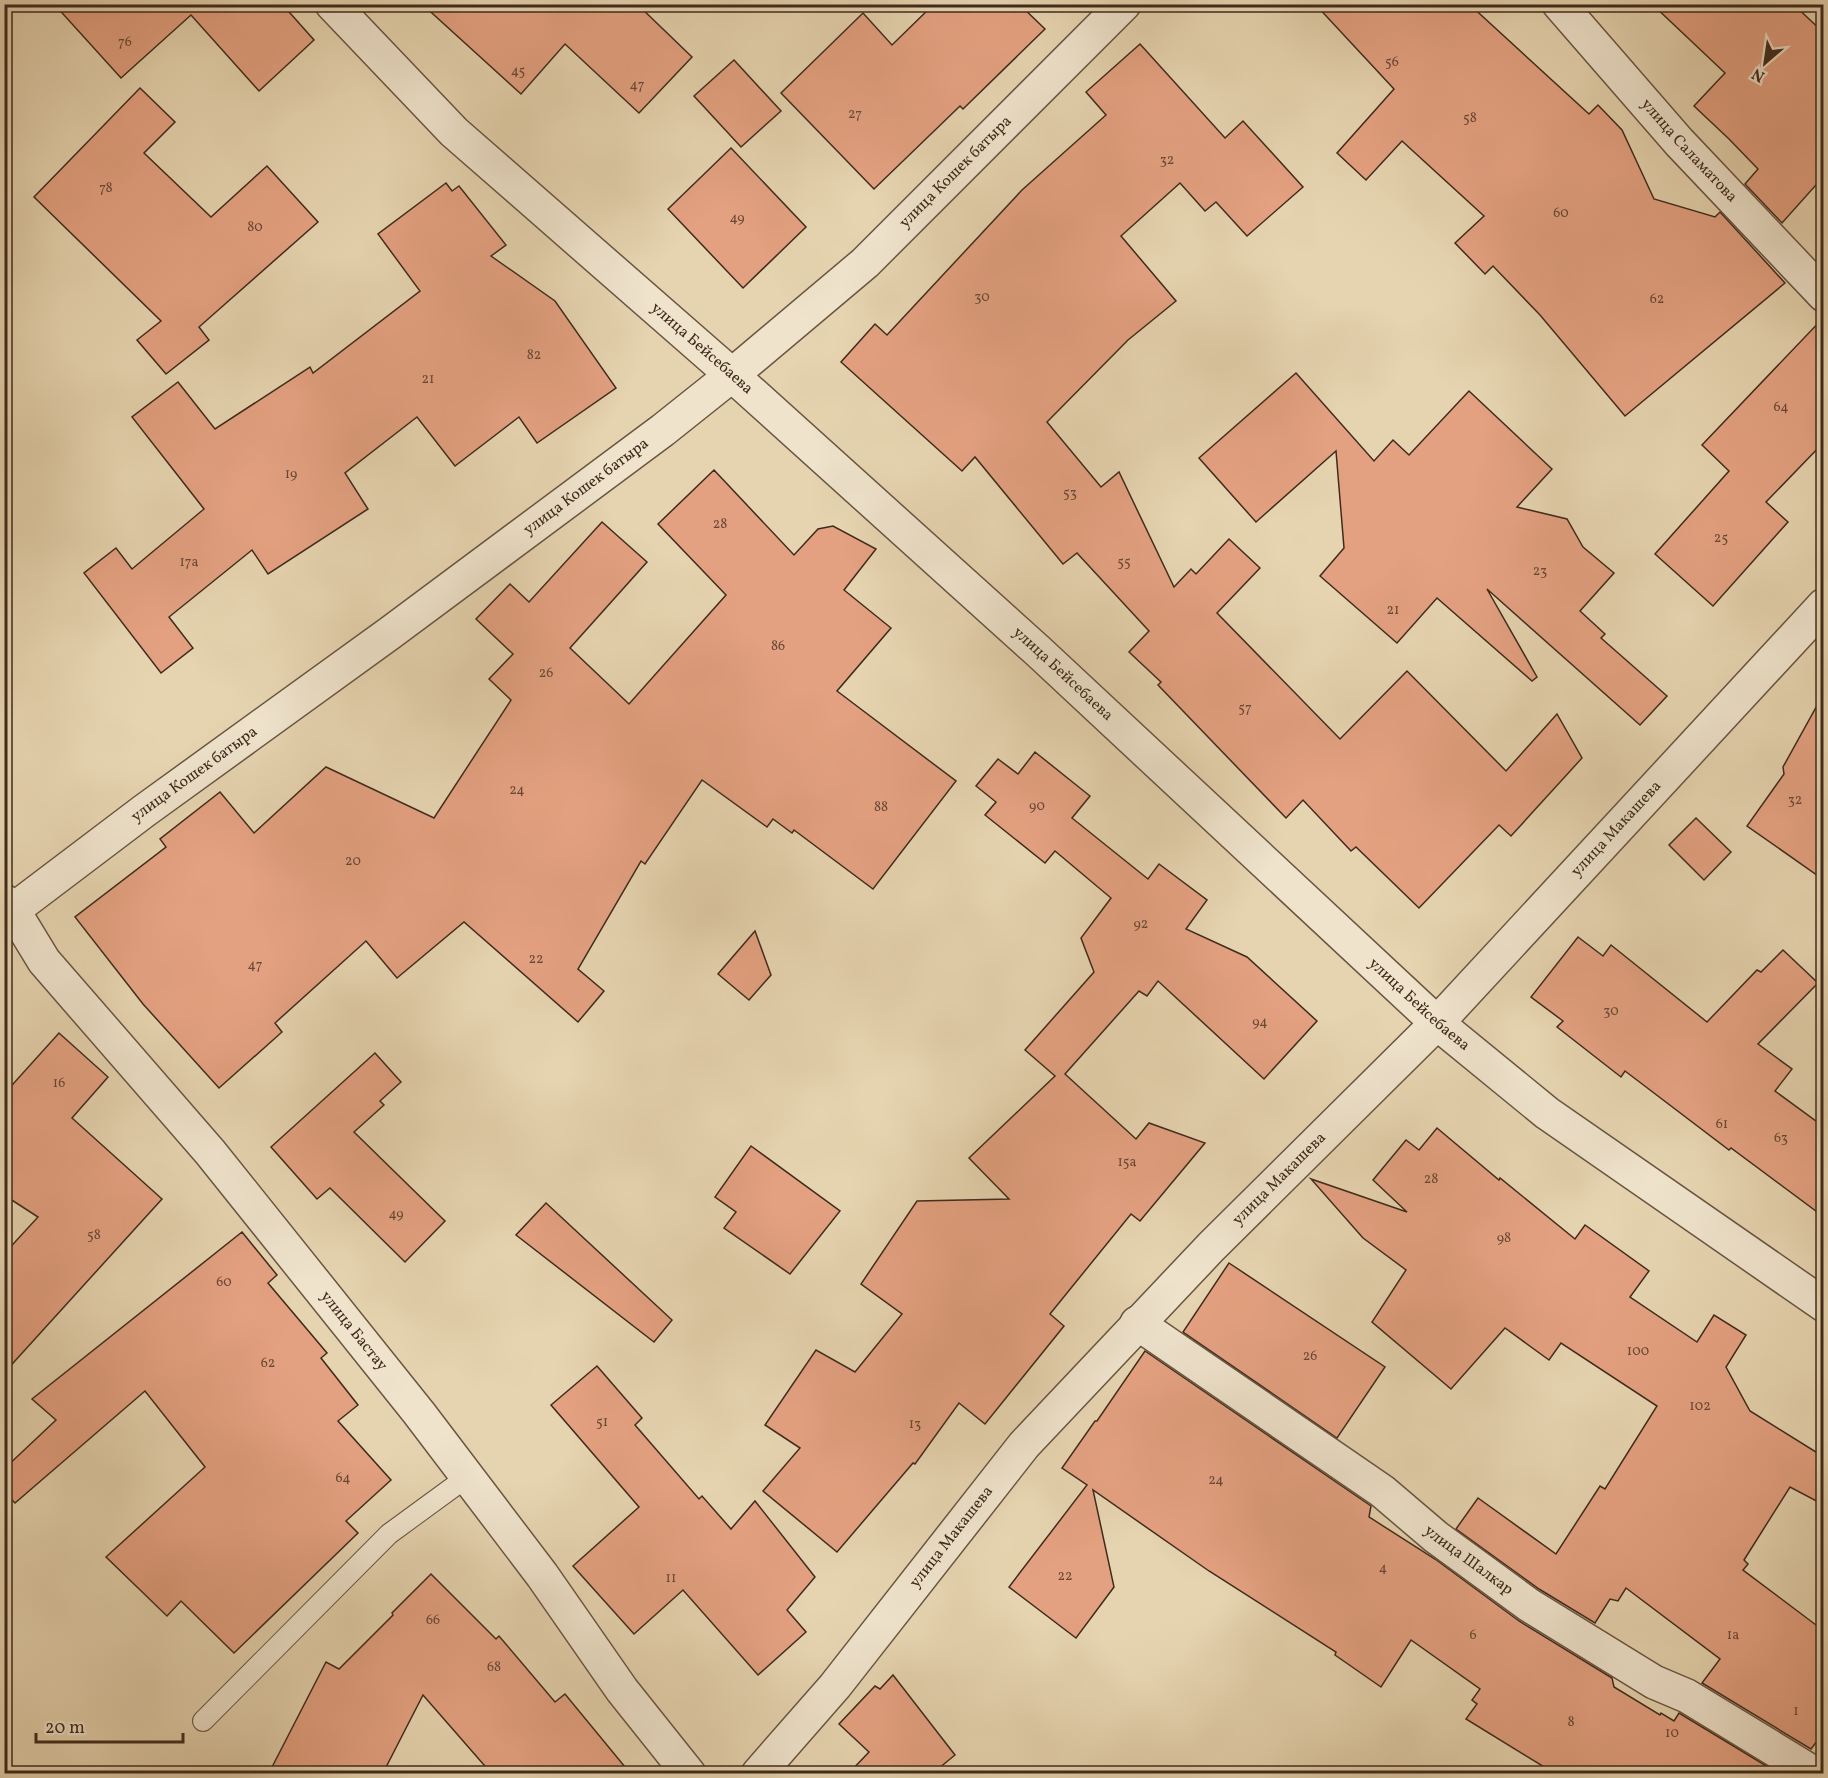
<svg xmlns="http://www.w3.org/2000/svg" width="1828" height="1778" viewBox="0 0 1828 1778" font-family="Vollkorn,serif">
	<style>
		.building { fill: #e4a181; stroke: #3f2b1d; stroke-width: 1.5 }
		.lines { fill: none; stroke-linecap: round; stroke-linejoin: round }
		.service-casing { stroke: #695542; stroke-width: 22 }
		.minor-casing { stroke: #695542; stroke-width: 36 }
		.tertiary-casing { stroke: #695542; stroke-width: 36 }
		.service { stroke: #efe3cc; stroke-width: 20 }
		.minor { stroke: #efe3cc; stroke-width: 33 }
		.tertiary { stroke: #efe3cc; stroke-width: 33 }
		.labels { text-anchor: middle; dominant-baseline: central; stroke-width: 5; stroke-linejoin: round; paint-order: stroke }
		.number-label { font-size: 14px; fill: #684836 }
		.street-label { font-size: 16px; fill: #3f2b1d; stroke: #efe3cc }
	</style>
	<rect width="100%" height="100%" fill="#e6d4b0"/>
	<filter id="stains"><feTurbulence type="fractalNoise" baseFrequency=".00333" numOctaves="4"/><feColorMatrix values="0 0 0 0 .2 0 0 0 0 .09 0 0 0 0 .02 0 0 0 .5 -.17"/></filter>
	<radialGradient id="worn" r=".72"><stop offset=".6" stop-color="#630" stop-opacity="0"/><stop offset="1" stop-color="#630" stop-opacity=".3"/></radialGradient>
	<!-- building -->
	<g class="building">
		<path d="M54 4H282L314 40 259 91 191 15 121 78Z"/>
		<path d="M422 4H637L692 57 639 113 565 44 521 94Z"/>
		<path d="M934 4H1019L1045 29 963 109 960 106 874 189 781 93 863 13 892 45Z"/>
		<path d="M1315 4H1469L1589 114 1598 105 1622 130 1654 199 1715 217 1720 212 1785 283 1625 416 1540 315 1493 266 1485 274 1455 243 1484 216 1402 141 1366 180 1337 153 1394 89Z"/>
		<path d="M1652 4H1793L1824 33V176L1782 223 1745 184 1758 169 1729 139 1694 106 1725 73Z"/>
		<path d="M1140 44 1225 138 1243 121 1303 187 1247 236 1216 202 1205 211 1180 183 1121 236 1176 301 1128 340 1047 422 1101 487 1119 472 1174 587 1191 569 1196 574 1229 539 1260 568 1217 613 1340 739 1407 671 1506 771 1557 714 1582 758 1511 836 1499 825 1419 908 1356 847 1351 851 1303 800 1286 818 1158 685 1161 682 1129 652 1149 631 1077 553 1063 564 975 457 962 471 841 362 875 324 887 335 1022 190 1106 115 1086 92Z"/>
		<path d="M734 60 781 111 741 147 694 96Z"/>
		<path d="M140 88 175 122 144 153 211 217 267 166 318 222 199 327 209 340 166 374 137 340 161 321 34 197Z"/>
		<path d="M731 148 806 227 743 288 668 209Z"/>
		<path d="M446 183 452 191 459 186 506 245 491 256 555 301 616 388 537 443 519 417 455 466 417 417 345 473 368 509 268 574 252 550 169 617 193 648 161 673 84 573 116 548 132 569 204 509 132 417 178 382 215 429 310 367 313 373 420 291 378 234Z"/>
		<path d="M1824 317V442L1766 502 1788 522 1713 606 1655 554 1729 471 1702 445Z"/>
		<path d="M1296 373 1374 461 1393 440 1409 455 1469 391 1552 469 1517 507 1567 519 1583 547 1614 573 1580 611 1605 634 1601 638 1667 696 1640 725 1487 589 1537 677 1532 681 1437 598 1397 643 1320 576 1344 548 1336 451 1256 522 1199 458Z"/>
		<path d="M714 470 794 555 818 529 833 526 876 549 844 590 891 628 837 691 956 781 873 889 794 830 792 833 773 819 767 827 702 780 645 864 641 861 578 969 604 991 578 1022 464 922 397 978 366 941 275 1023 282 1032 219 1088 143 1004 75 917 166 847 160 839 220 792 254 833 326 767 434 818 511 700 489 679 513 654 476 619 510 584 529 602 602 522 647 562 570 648 629 704 726 595 658 524Z"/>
		<path d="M1824 693V880L1747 826 1784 774 1783 767Z"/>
		<path d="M1035 752 1090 796 1072 818 1148 879 1159 864 1207 900 1186 929 1247 957 1317 1021 1264 1079 1158 981 1147 996 1139 991 1065 1074 1136 1139 1149 1123 1205 1143 1140 1221 1131 1214 1050 1314 1064 1326 985 1424 959 1403 915 1464 913 1463 837 1552 763 1491 800 1448 765 1425 816 1350 855 1372 902 1314 861 1284 917 1201 1009 1199 969 1158 1055 1076 1025 1050 1094 972 1081 938 1111 898 1055 851 1045 863 985 815 996 802 976 786 998 759 1018 774Z"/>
		<path d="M1696 818 1731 852 1704 880 1669 845Z"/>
		<path d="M755 931 771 975 749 1000 718 974Z"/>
		<path d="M1578 937 1603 956 1611 945 1707 1022 1757 970 1761 972 1783 950 1818 983 1758 1044 1792 1069 1775 1091 1824 1127V1217L1731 1148 1729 1150 1625 1071 1621 1077 1557 1027 1563 1021 1531 997Z"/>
		<path d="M59 1033 108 1077 72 1118 162 1199 4 1373V1254L38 1217 4 1195V1094Z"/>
		<path d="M375 1053 401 1082 380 1101 384 1105 354 1132 445 1221 405 1262 330 1188 317 1199 271 1147Z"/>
		<path d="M1437 1128 1499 1180 1500 1178 1575 1239 1585 1225 1649 1271 1630 1297 1697 1342 1714 1315 1746 1335 1726 1367 1750 1411 1824 1457V1505L1790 1487 1744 1560 1748 1564 1743 1570 1824 1631V1732L1811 1749 1702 1683 1720 1659 1626 1588 1618 1601 1610 1599 1595 1623 1539 1589 1456 1529 1478 1498 1556 1554 1600 1486 1605 1489 1657 1406 1561 1343 1549 1360 1505 1328 1451 1389 1372 1322 1406 1270 1363 1238 1311 1179 1407 1212 1373 1180 1406 1140 1419 1150Z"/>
		<path d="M751 1146 840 1211 790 1274 724 1228 736 1212 715 1197Z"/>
		<path d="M546 1203 672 1320 654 1342 516 1235Z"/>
		<path d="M242 1232 277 1275 268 1283 327 1353 321 1358 358 1405 338 1421 391 1480 346 1521 358 1533 234 1653 181 1601 167 1616 106 1557 205 1467 145 1391 15 1503 4 1492V1469L56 1420 32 1399Z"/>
		<path d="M1229 1263 1385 1367 1337 1438 1183 1332Z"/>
		<path d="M1145 1351 1371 1506 1369 1517 1435 1559 1519 1621 1612 1678 1614 1687 1660 1715 1661 1713 1674 1721 1679 1713 1778 1773H1554L1466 1719 1477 1704 1472 1700 1480 1689 1411 1640 1381 1687 1335 1655 1336 1652 1209 1571 1093 1490 1114 1587 1076 1638 1009 1587 1087 1485 1062 1468 1095 1421H1097Z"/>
		<path d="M597 1366 642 1418 635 1425 699 1499 702 1496 731 1529 755 1501 815 1577 787 1610 806 1632 758 1675 683 1590 634 1634 573 1566 639 1507 551 1405Z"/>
		<path d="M431 1574 496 1639 499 1636 555 1702 565 1694 630 1773H491L423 1695 383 1773H269L326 1662 339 1669 393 1615 392 1613Z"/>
		<path d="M893 1675 955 1755 933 1773H849L869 1752 839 1724 875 1686 880 1689Z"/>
	</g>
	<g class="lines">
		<defs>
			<path id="service" d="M203 1721 389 1534 467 1477"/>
			<g id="minor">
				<path id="s1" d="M332 4 454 132 732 375 1038 651 1437 1023 1547 1113 1824 1305"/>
				<path id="s2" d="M1559 4 1679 142 1824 295"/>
				<path id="s3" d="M4 901 13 910 44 961 210 1152 419 1413 542 1575 622 1690 689 1774"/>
				<path id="s4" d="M4 917 144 811 390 633 663 430 732 375 865 263 1124 4"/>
				<path id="s5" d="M1137 1323 1382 1491 1436 1537 1529 1605 1654 1682 1687 1696 1815 1774"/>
			</g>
			<g id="tertiary">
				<path id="s6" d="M758 1774 835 1686 1024 1445 1211 1247 1437 1023 1824 605"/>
			</g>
		</defs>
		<!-- service casing -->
		<use href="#service" class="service-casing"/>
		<!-- minor casing -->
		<use href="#minor" class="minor-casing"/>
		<!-- tertiary casing -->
		<use href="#tertiary" class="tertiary-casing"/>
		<!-- service -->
		<use href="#service" class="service"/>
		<!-- minor -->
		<use href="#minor" class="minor"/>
		<!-- tertiary -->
		<use href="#tertiary" class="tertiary"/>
	</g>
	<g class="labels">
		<!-- number labels -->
		<g class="number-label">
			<text x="125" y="42">76</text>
			<text x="1392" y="62">56</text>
			<text x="518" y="71">45</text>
			<text x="637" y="85">47</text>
			<text x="855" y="114">27</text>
			<text x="1470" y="118">58</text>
			<text x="1167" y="160">32</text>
			<text x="106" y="188">78</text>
			<text x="1561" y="213">60</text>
			<text x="737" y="218">49</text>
			<text x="255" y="227">80</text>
			<text x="982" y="297">30</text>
			<text x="1657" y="299">62</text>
			<text x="534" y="355">82</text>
			<text x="428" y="379">21</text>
			<text x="1781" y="407">64</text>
			<text x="291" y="474">19</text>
			<text x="1070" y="493">53</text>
			<text x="720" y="524">28</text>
			<text x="1721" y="538">25</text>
			<text x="189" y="562">17а</text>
			<text x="1124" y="562">55</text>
			<text x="1540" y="571">23</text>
			<text x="1393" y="610">21</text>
			<text x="778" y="646">86</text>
			<text x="546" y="673">26</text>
			<text x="1245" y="708">57</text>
			<text x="517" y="790">24</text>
			<text x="1795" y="800">32</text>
			<text x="1037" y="806">90</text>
			<text x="881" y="807">88</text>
			<text x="353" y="861">20</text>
			<text x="1141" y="924">92</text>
			<text x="536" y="959">22</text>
			<text x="255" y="965">47</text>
			<text x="1611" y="1011">30</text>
			<text x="1260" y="1022">94</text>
			<text x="59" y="1083">16</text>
			<text x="1722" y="1124">61</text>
			<text x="1781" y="1138">63</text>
			<text x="1127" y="1162">15а</text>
			<text x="1431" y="1179">28</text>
			<text x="396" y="1214">49</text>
			<text x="94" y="1235">58</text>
			<text x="1504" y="1238">98</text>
			<text x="224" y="1282">60</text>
			<text x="1638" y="1351">100</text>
			<text x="1310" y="1356">26</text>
			<text x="268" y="1363">62</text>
			<text x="1700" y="1406">102</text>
			<text x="602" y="1422">51</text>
			<text x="915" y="1424">13</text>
			<text x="343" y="1478">64</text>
			<text x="1216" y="1480">24</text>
			<text x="1383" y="1568">4</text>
			<text x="1065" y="1576">22</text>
			<text x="671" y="1578">11</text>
			<text x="433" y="1620">66</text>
			<text x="1473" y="1635">6</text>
			<text x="1733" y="1635">1а</text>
			<text x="494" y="1667">68</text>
			<text x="1796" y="1711">1</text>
			<text x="1571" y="1722">8</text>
			<text x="1672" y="1733">10</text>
		</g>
		<!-- street labels -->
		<g class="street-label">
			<text stroke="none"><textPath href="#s2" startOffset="196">улица Саламатова</textPath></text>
			<text stroke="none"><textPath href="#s4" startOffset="1210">улица Кошек батыра</textPath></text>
			<text stroke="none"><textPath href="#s1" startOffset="506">улица Бейсебаева</textPath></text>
			<text stroke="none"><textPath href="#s4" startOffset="724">улица Кошек батыра</textPath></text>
			<text stroke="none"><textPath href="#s1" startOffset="992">улица Бейсебаева</textPath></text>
			<text stroke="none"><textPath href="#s4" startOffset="238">улица Кошек батыра</textPath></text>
			<text stroke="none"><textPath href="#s6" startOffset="1278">улица Макашева</textPath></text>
			<text stroke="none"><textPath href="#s1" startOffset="1478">улица Бейсебаева</textPath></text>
			<text stroke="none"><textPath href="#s6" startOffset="792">улица Макашева</textPath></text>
			<text stroke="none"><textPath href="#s3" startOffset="555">улица Бастау</textPath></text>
			<text stroke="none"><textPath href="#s6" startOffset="306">улица Макашева</textPath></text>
			<text stroke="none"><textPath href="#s5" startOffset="408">улица Шалкар</textPath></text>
		</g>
	</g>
	<!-- margin -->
	<rect width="1828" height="1778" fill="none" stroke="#e6d4b0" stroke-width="24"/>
	<rect x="6" y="6" width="1816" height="1766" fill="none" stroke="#3f2b1d" stroke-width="3"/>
	<rect x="12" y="12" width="1804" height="1754" fill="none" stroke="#3f2b1d" stroke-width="1.5"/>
	<!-- north arrow -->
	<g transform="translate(1765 63) rotate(209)" stroke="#efe3cc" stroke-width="4.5" paint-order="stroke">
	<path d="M0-4.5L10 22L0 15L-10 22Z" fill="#3f2b1d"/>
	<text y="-9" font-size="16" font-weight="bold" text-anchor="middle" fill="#3f2b1d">N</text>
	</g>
	<!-- scale -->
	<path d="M36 1733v9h147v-9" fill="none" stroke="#3f2b1d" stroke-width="3"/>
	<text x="45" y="1733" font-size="18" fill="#3f2b1d" stroke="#efe3cc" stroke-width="4.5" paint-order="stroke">20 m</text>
	<rect width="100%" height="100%" filter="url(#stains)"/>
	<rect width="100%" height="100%" fill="url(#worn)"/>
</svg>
